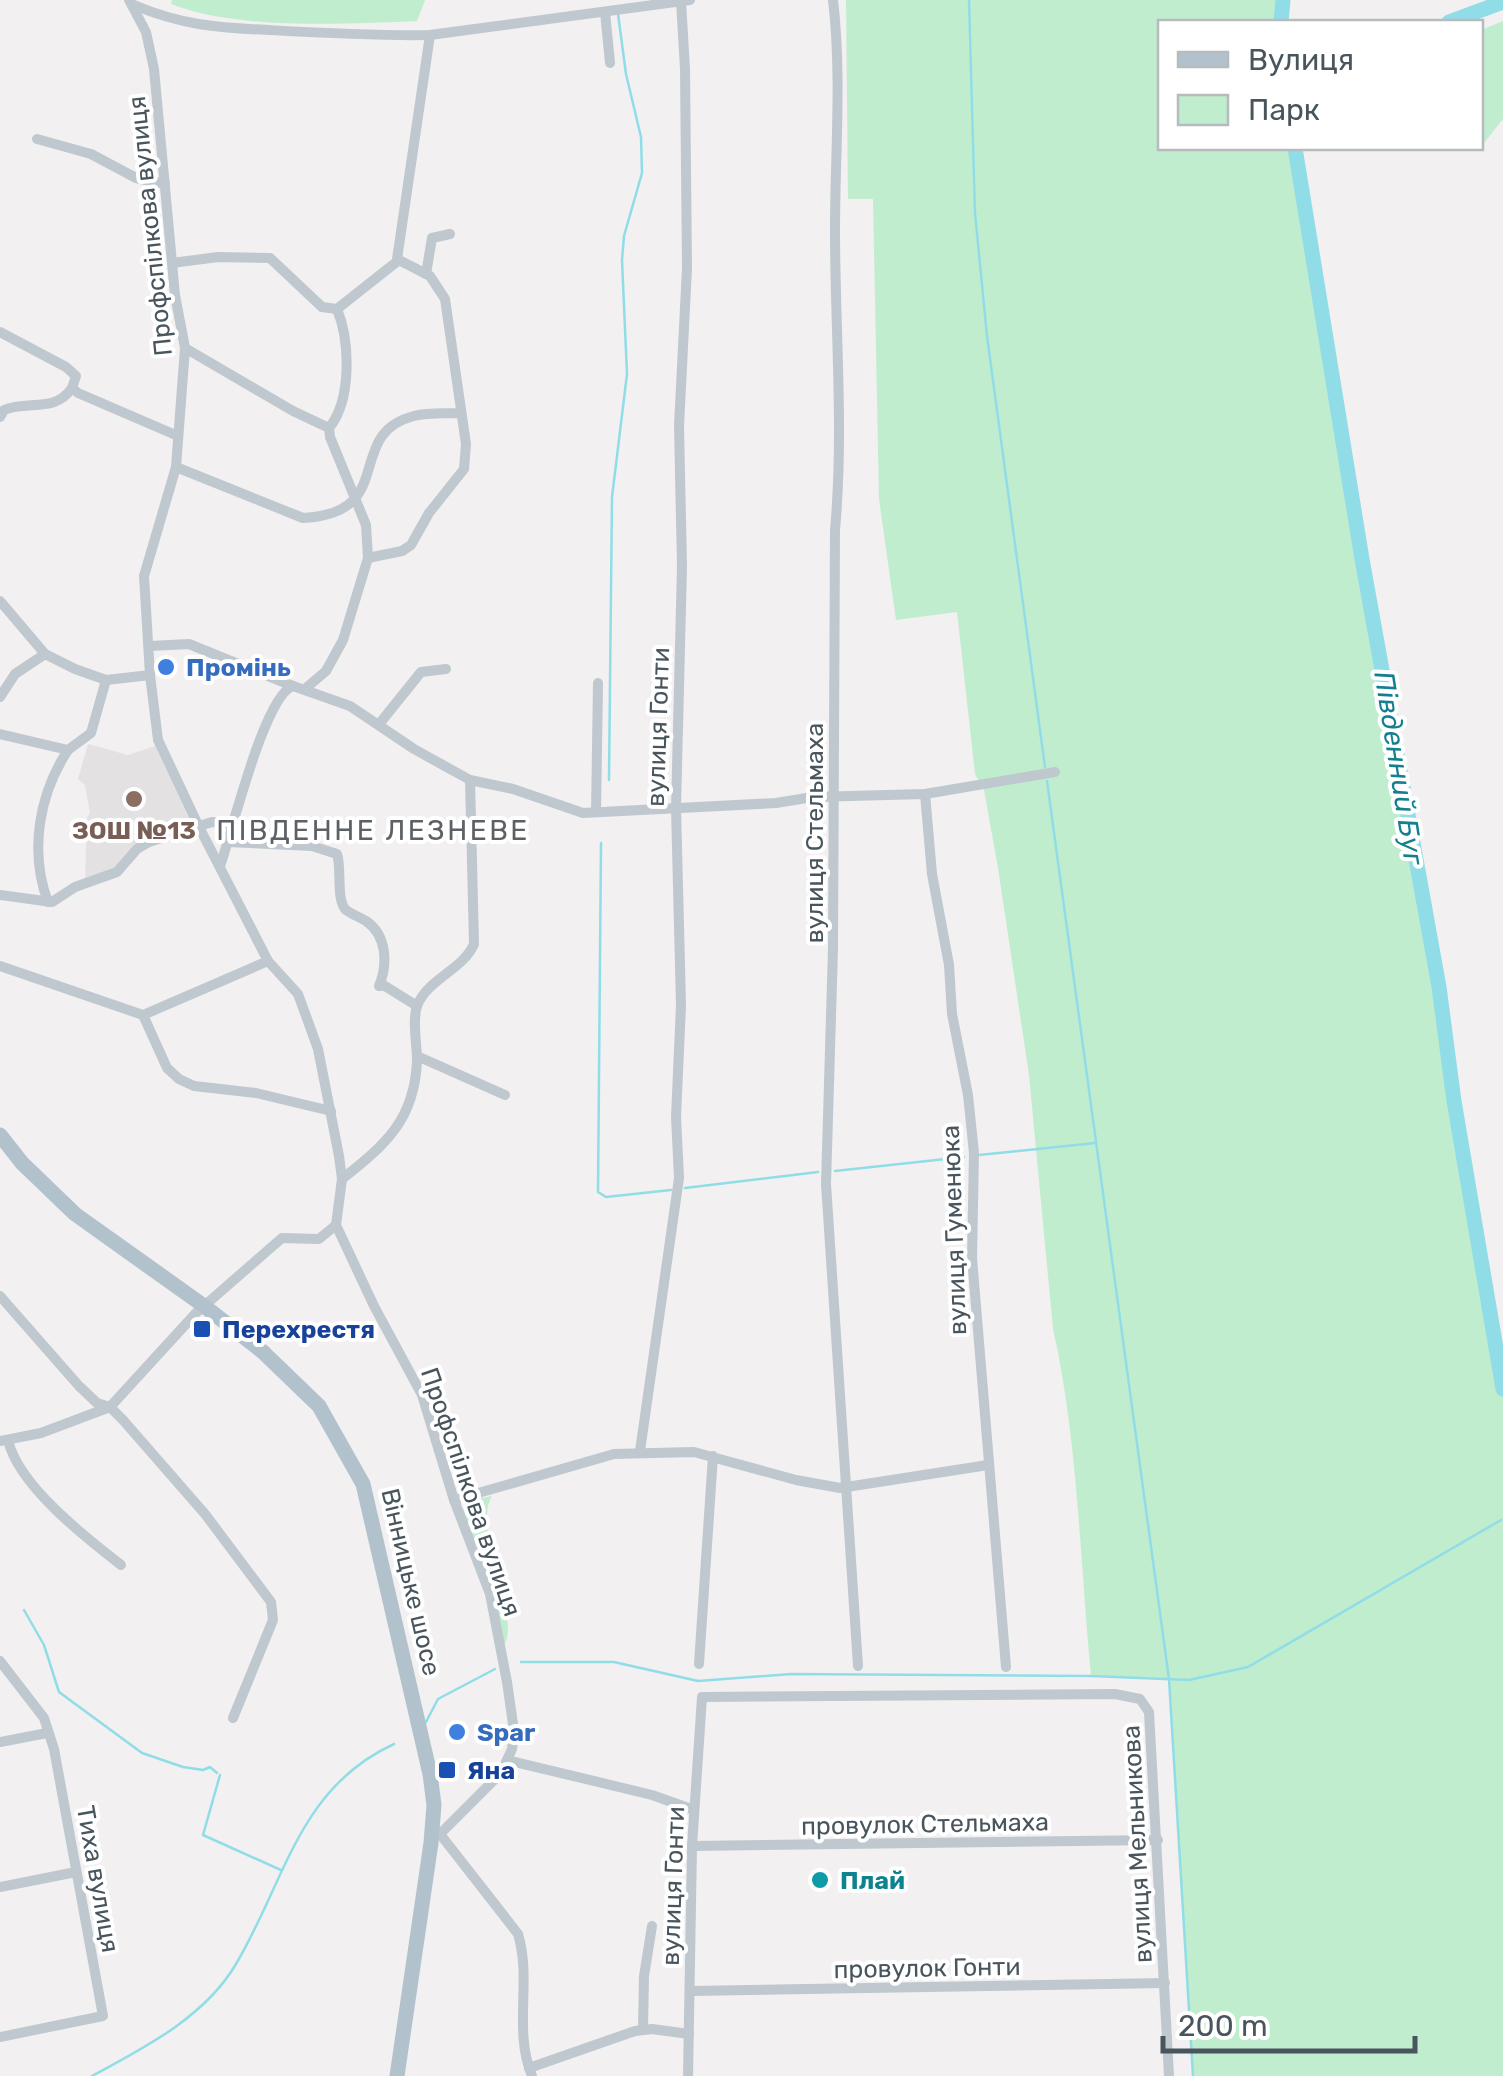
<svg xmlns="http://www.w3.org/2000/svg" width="1503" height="2076" viewBox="0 0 1503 2076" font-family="Rubik,sans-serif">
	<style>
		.education { fill: #e3e1e2 }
		.green { fill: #c1edcf }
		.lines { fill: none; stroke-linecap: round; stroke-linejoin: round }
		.stream { stroke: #91dde7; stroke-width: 2.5 }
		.river { stroke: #91dde7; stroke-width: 15 }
		.street { stroke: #bfc8ce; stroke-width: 10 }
		.primary { stroke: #b1c2cd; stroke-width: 15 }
		.shop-dot { fill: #3f7fe0; stroke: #fff; stroke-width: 4 }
		.education-dot { fill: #8d6e63; stroke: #fff; stroke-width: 4 }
		.transit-dot { fill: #1a4fb4; stroke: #fff; stroke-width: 4 }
		.culture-dot { fill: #0f9aa8; stroke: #fff; stroke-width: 4 }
		.labels { text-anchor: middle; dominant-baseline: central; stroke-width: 8; stroke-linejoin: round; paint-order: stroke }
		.street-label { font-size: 25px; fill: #49555d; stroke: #fff }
		.shop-label { font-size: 25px; font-weight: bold; fill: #366cbe; stroke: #fff; text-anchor: start }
		.education-label { font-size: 25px; font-weight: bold; fill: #785e54; stroke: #fff }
		.transit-label { font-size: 25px; font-weight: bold; fill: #164399; stroke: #fff; text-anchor: start }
		.culture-label { font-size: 25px; font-weight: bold; fill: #0d838f; stroke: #fff; text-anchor: start }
		.water-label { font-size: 28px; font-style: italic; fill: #147f8e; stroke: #fff }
		.neighbourhood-label { font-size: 28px; letter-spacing: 2.5px; fill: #5d6165; stroke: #fff }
	</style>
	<rect width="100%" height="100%" fill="#f2f0f0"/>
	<!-- education -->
	<path class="education" d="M88 744 128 755 155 746 192 825 148 839 116 869 85 880 87 818 90 813 85 785 78 779Z"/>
	<!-- green -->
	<g class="green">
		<path d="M172 0H425L417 21C346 24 236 30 171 4Z"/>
		<path d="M846 0H1283L1281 22H1160V148H1295L1362 559 1439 987 1454 1101 1503 1389V2076H1193L1169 1679 1091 1676C1080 1563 1078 1439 1053 1329L1029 1075 998 868 984 790 975 774 957 612 896 620 879 499 873 199H848Z"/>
		<path d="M1503 21V119L1484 143H1481V30Z"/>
		<path d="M492 1496C471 1531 522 1618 504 1645L495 1599 462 1511 466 1501Z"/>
	</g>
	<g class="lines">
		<!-- stream -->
		<g class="stream">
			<path d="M969 0 975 213 987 336 1045 767"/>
			<path d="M609 780 612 497 627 374 622 260 624 236 642 173 641 137 626 74 618 14"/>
			<path d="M1047 781 1169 1679 1193 2076"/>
			<path d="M601 843 598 1192 606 1197 671 1190"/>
			<path d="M979 1155 1095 1143"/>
			<path d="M835 1171 964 1157"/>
			<path d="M685 1188 818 1172"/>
			<path d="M24 1610 44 1645 59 1692 142 1753 183 1767 203 1770 210 1767 217 1773"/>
			<path d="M521 1662H614L698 1681 791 1674 1091 1676 1189 1680 1248 1667 1501 1520"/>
			<path d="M426 1722 438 1699 495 1669"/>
			<path d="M220 1775 203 1835 281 1870"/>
			<path d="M92 2076C144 2048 205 2017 236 1964 285 1882 298 1788 394 1744"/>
		</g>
		<!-- river -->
		<g class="river">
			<path d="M1281 22 1283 0"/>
			<path d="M1449 22 1503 2"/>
			<path d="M1295 148 1362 559 1439 987 1454 1101 1503 1389"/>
		</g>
		<!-- street -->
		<g class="street">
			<path d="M129 0 146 32 154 69 175 295 185 348 176 467 144 576 150 675 158 740 198 825 268 961 298 994 318 1049 339 1156 342 1179 336 1225 374 1306 422 1395 454 1500 490 1594 507 1682 514 1731 512 1749 501 1773 440 1834H433"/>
			<path d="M833 0C842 76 835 154 835 230 835 330 844 430 835 530L833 949 826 1184 858 1666"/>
			<path d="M134 5C181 25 218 28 269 30 323 33 376 36 430 35L690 0"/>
			<path d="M605 12 610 63"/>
			<path d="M37 139 91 154 136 178 165 184"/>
			<path d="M172 263 218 257 270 258 322 307 337 309"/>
			<path d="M426 274 432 238 450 234"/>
			<path d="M0 332 66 367 76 376 72 388 78 393 178 436"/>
			<path d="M185 348 293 411 329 428 330 437 366 525 368 558 343 640 326 671 306 688"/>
			<path d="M0 417 4 410C28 400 55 413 72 388"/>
			<path d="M329 428C352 400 350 341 337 309L399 260"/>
			<path d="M176 467 303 518C399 513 343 434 414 416 429 412 446 414 461 413"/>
			<path d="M368 558 402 551 411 545 429 513 464 469 466 444 445 299 430 276 397 259 430 35"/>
			<path d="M0 601 45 654 75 669 106 680 150 675"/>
			<path d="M150 646 189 644 293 686"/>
			<path d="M0 697 15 674 45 654"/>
			<path d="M380 723 421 672 446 669"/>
			<path d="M0 734 68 750 91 733 106 680"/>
			<path d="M925 794 932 874 949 965 952 1014 968 1095 974 1153 972 1258 1006 1667"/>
			<path d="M596 812 598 683"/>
			<path d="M228 842 312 846 337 854C342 869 336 897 345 909 350 914 360 917 366 921 387 935 388 964 379 986H385L417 1006"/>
			<path d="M220 866C232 833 264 696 293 686L350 706 414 749 470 780 513 789 583 813 776 803 813 797 925 794 1055 772"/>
			<path d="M0 895 52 902 75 887 117 872 137 849 149 842 212 822 234 824"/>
			<path d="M48 902C29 851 39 794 68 750"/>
			<path d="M0 966 143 1015 268 961"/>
			<path d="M143 1015 167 1068 179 1079 194 1086 256 1093 331 1111"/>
			<path d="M417 1056 505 1095"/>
			<path d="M342 1179C385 1145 415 1120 417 1060 417 1044 412 1021 417 1006 427 979 463 970 474 944L470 780"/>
			<path d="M0 1296 79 1386 97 1403 110 1407 123 1420 205 1514 271 1602 273 1620 233 1718"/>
			<path d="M8 1440C18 1485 85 1537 121 1565"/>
			<path d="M0 1441 41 1433 110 1407 196 1313 282 1238 319 1239 336 1225"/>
			<path d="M640 1451 679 1178 676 1117 681 1005 676 808 682 566 679 426 687 268 685 69 681 1"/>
			<path d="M454 1500 614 1454 694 1452 796 1480 840 1488 988 1465"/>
			<path d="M0 1661 44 1718 54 1749 103 2016 0 2037"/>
			<path d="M699 1664 713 1456"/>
			<path d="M0 1742 47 1733"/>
			<path d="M507 1760 652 1795 694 1810"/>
			<path d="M440 1834 518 1934C532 1980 513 2030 532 2076"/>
			<path d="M692 1846 1158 1840"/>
			<path d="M0 1887 76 1872"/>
			<path d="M690 1991 1165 1983"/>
			<path d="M643 2030 644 1976 652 1926"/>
			<path d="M529 2068 635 2031 652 2029 689 2034"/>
			<path d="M688 2076 692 1846 702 1697 1115 1694 1140 1699 1149 1712 1169 2076"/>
		</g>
		<!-- primary -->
		<path class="primary" d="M0 1135 22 1163 75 1214 204 1306 263 1352 319 1406 363 1484 430 1774 434 1805 431 1843 397 2076"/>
	</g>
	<!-- markers -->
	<g class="shop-dot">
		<circle cx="166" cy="667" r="10"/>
		<circle cx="457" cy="1732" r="10"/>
	</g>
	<circle class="education-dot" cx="134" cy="799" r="10"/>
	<g class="transit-dot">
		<rect x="192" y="1319" width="20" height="20" rx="5"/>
		<rect x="437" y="1760" width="20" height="20" rx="5"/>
	</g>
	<circle class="culture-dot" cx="820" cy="1880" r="10"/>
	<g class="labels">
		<!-- street labels -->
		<g class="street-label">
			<text transform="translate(150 226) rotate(-96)">Профспілкова вулиця</text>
			<text transform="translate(658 727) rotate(-88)">вулиця Гонти</text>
			<text transform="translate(814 833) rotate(-90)">вулиця Стельмаха</text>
			<text transform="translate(954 1230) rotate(-92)">вулиця Гуменюка</text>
			<text transform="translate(471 1492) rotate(71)">Профспілкова вулиця</text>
			<text transform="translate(411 1582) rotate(77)">Вінницьке шосе</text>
			<text transform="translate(925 1824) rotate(-1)">провулок Стельмаха</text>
			<text transform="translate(1137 1844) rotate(-93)">вулиця Мельникова</text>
			<text transform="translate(98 1879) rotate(80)">Тиха вулиця</text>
			<text transform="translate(673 1886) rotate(-88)">вулиця Гонти</text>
			<text transform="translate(927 1968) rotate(-1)">провулок Гонти</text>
		</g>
		<!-- shop labels -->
		<g class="shop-label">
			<text x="186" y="667">Промінь</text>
			<text x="477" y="1732">Spar</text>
		</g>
		<!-- education labels -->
		<g class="education-label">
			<text x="134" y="830">ЗОШ №13</text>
		</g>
		<!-- transit labels -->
		<g class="transit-label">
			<text x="222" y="1329">Перехрестя</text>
			<text x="467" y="1770">Яна</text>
		</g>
		<!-- culture labels -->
		<g class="culture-label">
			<text x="840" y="1880">Плай</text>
		</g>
		<!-- water labels -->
		<g class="water-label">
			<text transform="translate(1399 768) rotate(81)">Південний Буг</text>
		</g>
		<!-- neighbourhood labels -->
		<g class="neighbourhood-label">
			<text x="373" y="830">ПІВДЕННЕ ЛЕЗНЕВЕ</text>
		</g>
	</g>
	<!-- legend -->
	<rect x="1158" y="20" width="325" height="130" fill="#ffffff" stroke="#b6bbbe" stroke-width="2.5"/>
	<rect x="1178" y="52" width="50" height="15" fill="#b1c2cd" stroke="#b6bbbe" stroke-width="2.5"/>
	<text x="1248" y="70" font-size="30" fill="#49555d">Вулиця</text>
	<rect x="1178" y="95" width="50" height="30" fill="#c1edcf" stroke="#b6bbbe" stroke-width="2.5"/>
	<text x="1248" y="120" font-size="30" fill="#49555d">Парк</text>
	<!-- scale -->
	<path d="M1163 2036v15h252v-15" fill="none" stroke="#49555d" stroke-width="5"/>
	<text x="1178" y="2036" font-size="30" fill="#49555d" stroke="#ffffff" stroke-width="8" paint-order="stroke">200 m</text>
</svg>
